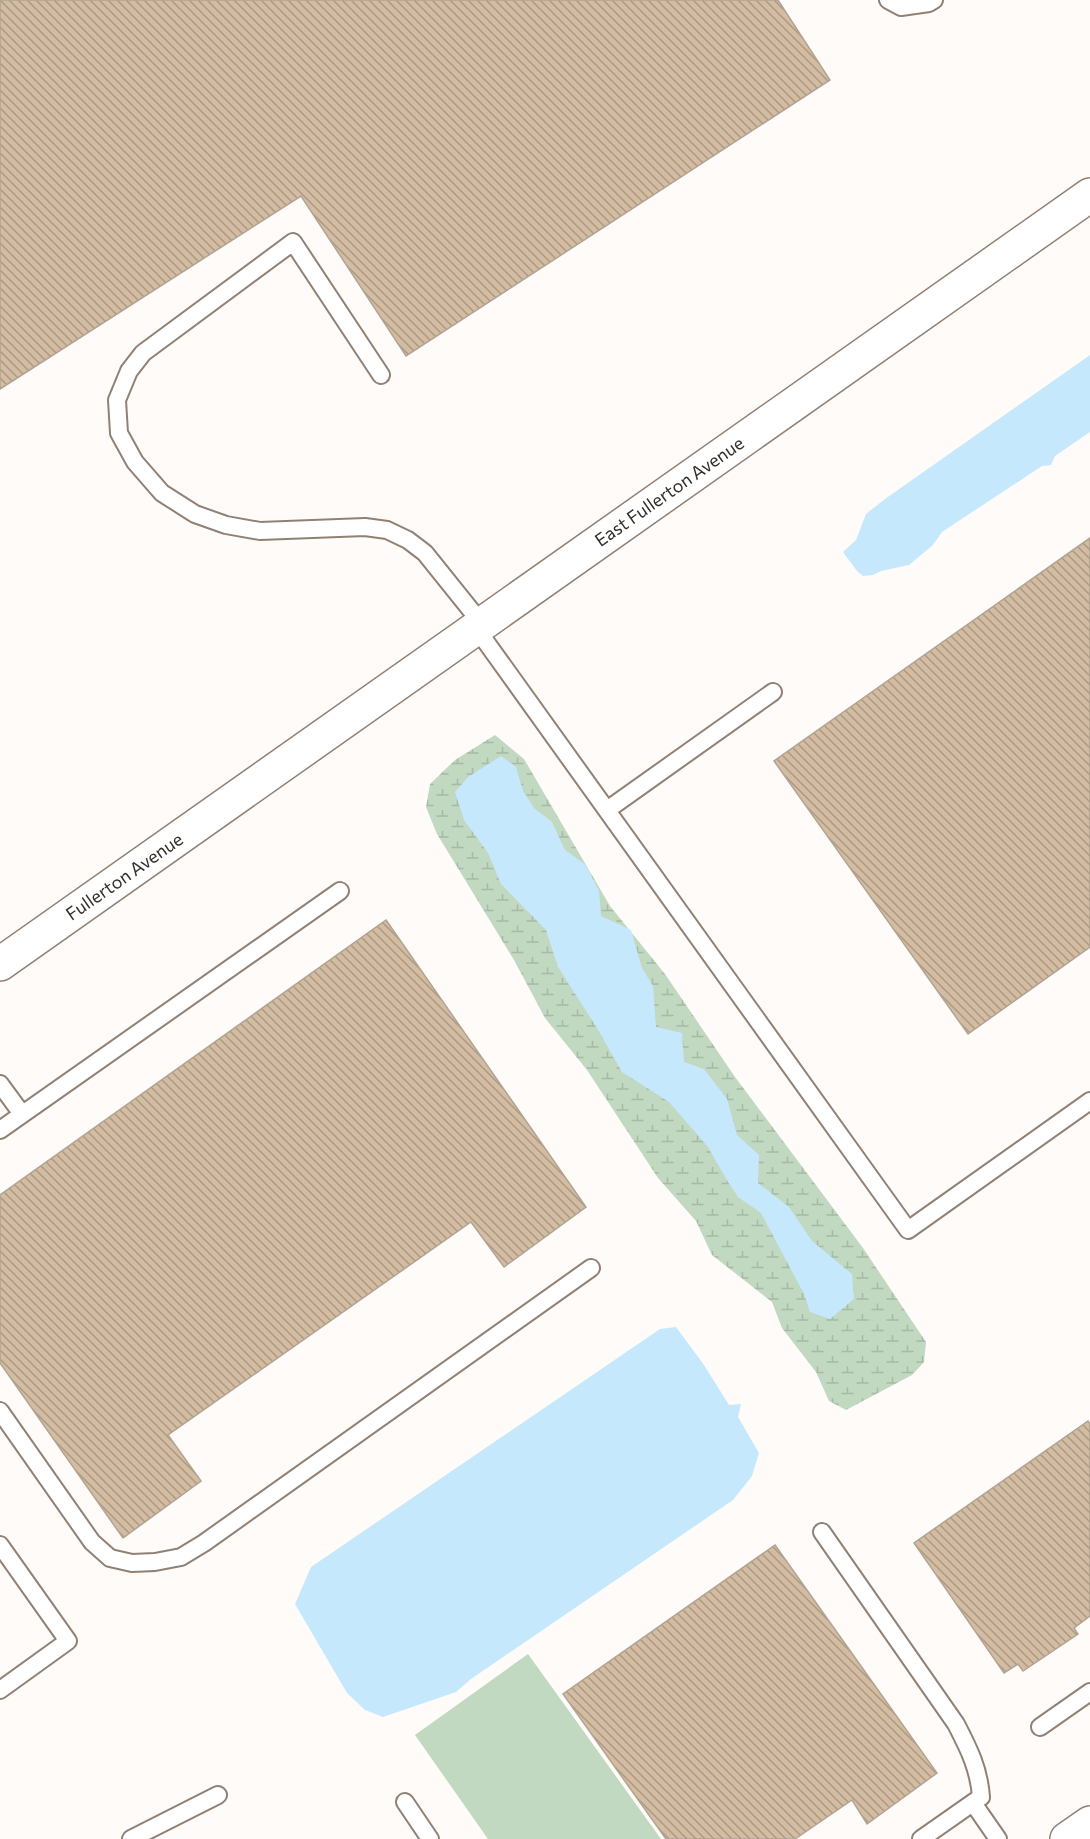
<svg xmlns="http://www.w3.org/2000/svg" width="1090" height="1839" viewBox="0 0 1090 1839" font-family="Commissioner,sans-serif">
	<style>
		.green { fill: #c1d8c1 }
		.wetland { fill: url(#wetland-marsh) }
		.water { fill: #c6e8fd }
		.building { fill: url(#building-back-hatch); stroke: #b1a495; stroke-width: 1.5 }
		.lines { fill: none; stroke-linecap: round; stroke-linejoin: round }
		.lane-casing { stroke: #918175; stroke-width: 20 }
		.street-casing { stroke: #918175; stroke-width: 36 }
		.lane { stroke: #fff; stroke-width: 16 }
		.street { stroke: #fff; stroke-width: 33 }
		.labels { text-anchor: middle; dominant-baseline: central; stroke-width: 6; stroke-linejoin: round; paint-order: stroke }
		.street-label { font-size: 18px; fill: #342e29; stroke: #fff }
	</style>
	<defs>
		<pattern id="wetland-marsh" width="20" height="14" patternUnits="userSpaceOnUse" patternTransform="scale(1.5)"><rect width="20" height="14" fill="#c1d8c1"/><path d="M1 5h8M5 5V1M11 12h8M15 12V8" fill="none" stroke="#a6baa6"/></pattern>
		<pattern id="building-back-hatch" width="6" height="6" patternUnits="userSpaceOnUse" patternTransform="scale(1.5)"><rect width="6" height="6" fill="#d3bca1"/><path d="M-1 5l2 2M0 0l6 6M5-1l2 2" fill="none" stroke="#ac9983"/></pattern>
	</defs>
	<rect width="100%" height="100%" fill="#fefbf8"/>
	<!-- green -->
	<path class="green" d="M528 1654 661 1839H488L415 1735Z"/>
	<!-- wetland -->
	<path class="wetland" d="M495 735 524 759 610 906 665 974 735 1077 863 1248 926 1342 924 1362 912 1375 846 1410 829 1401 816 1372 782 1328 772 1302 712 1255 696 1221 658 1178 587 1070 545 1018 514 960 437 834 426 807 430 784 455 760Z"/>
	<!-- water -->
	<g class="water">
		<path d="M1090 355V432L1055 456 1051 465 1042 466 942 532 933 545 909 565 881 571 873 575 863 576 857 571 843 552 856 540 866 514 885 499Z"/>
		<path d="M501 756 516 767 523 791 534 808 552 822 565 850 586 865 599 891 601 916 631 930 642 968 653 986 656 1027 682 1033 684 1062 704 1069 727 1099 737 1135 759 1155 758 1183 789 1207 812 1241 852 1274 854 1299 830 1319 810 1312 804 1294 761 1213 738 1197 728 1182 708 1147 669 1102 622 1072 597 1028 558 967 546 930 501 884 488 853 464 820 455 792 468 777Z"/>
		<path d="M676 1327 704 1365 729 1405 741 1404 738 1417 759 1453 752 1476 733 1500 471 1679 456 1692 383 1717 365 1710 347 1693 295 1604 311 1567 660 1329Z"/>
	</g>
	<!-- building -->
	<g class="building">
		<path d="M0 0H778L830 80 406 356 301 196 0 389Z"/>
		<path d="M1090 538V947L968 1034 774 761Z"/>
		<path d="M386 920 586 1207 504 1267 471 1222 168 1435 201 1481 123 1538 0 1363V1195Z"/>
		<path d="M1088 1421 1090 1424V1616L1074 1628 1078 1634 1023 1671 1018 1664 1004 1673 914 1543Z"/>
		<path d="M775 1545 937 1773 867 1824 852 1800 795 1839H666L563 1694Z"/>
	</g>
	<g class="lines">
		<defs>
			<g id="lane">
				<path d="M888 0 901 7 929 3 934 0"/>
				<path d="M381 375 293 242 143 353 129 371 117 400 119 433 135 462 162 493 195 514 226 525 260 531 365 527 387 530 408 540 425 553 482 624"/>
				<path d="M476 628 908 1230 1090 1101"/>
				<path d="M607 810 773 692"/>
				<path d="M0 1084 22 1114"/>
				<path d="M0 1130 340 891"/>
				<path d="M0 1411 92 1542 110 1558 132 1563 155 1562 181 1557 204 1543 591 1268"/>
				<path d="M822 1532 956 1724C969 1749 979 1769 981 1797L921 1839"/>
				<path d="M0 1545 68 1641 0 1690"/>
				<path d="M1040 1727 1090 1692"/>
				<path d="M405 1802 430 1839"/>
				<path d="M973 1803 998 1839"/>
				<path d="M131 1839 218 1795"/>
			</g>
			<g id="street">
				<path d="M0 964 1090 195"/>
				<path d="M1067 1839 1090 1823"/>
			</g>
		</defs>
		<!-- lane casing -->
		<use href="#lane" class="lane-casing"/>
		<!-- street casing -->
		<use href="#street" class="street-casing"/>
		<!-- lane -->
		<use href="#lane" class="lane"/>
		<!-- street -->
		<use href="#street" class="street"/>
	</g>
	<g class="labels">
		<!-- street labels -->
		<g class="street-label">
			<text transform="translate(669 491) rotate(-35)">East Fullerton Avenue</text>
			<text transform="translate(124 876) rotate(-35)">Fullerton Avenue</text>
		</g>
	</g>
</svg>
